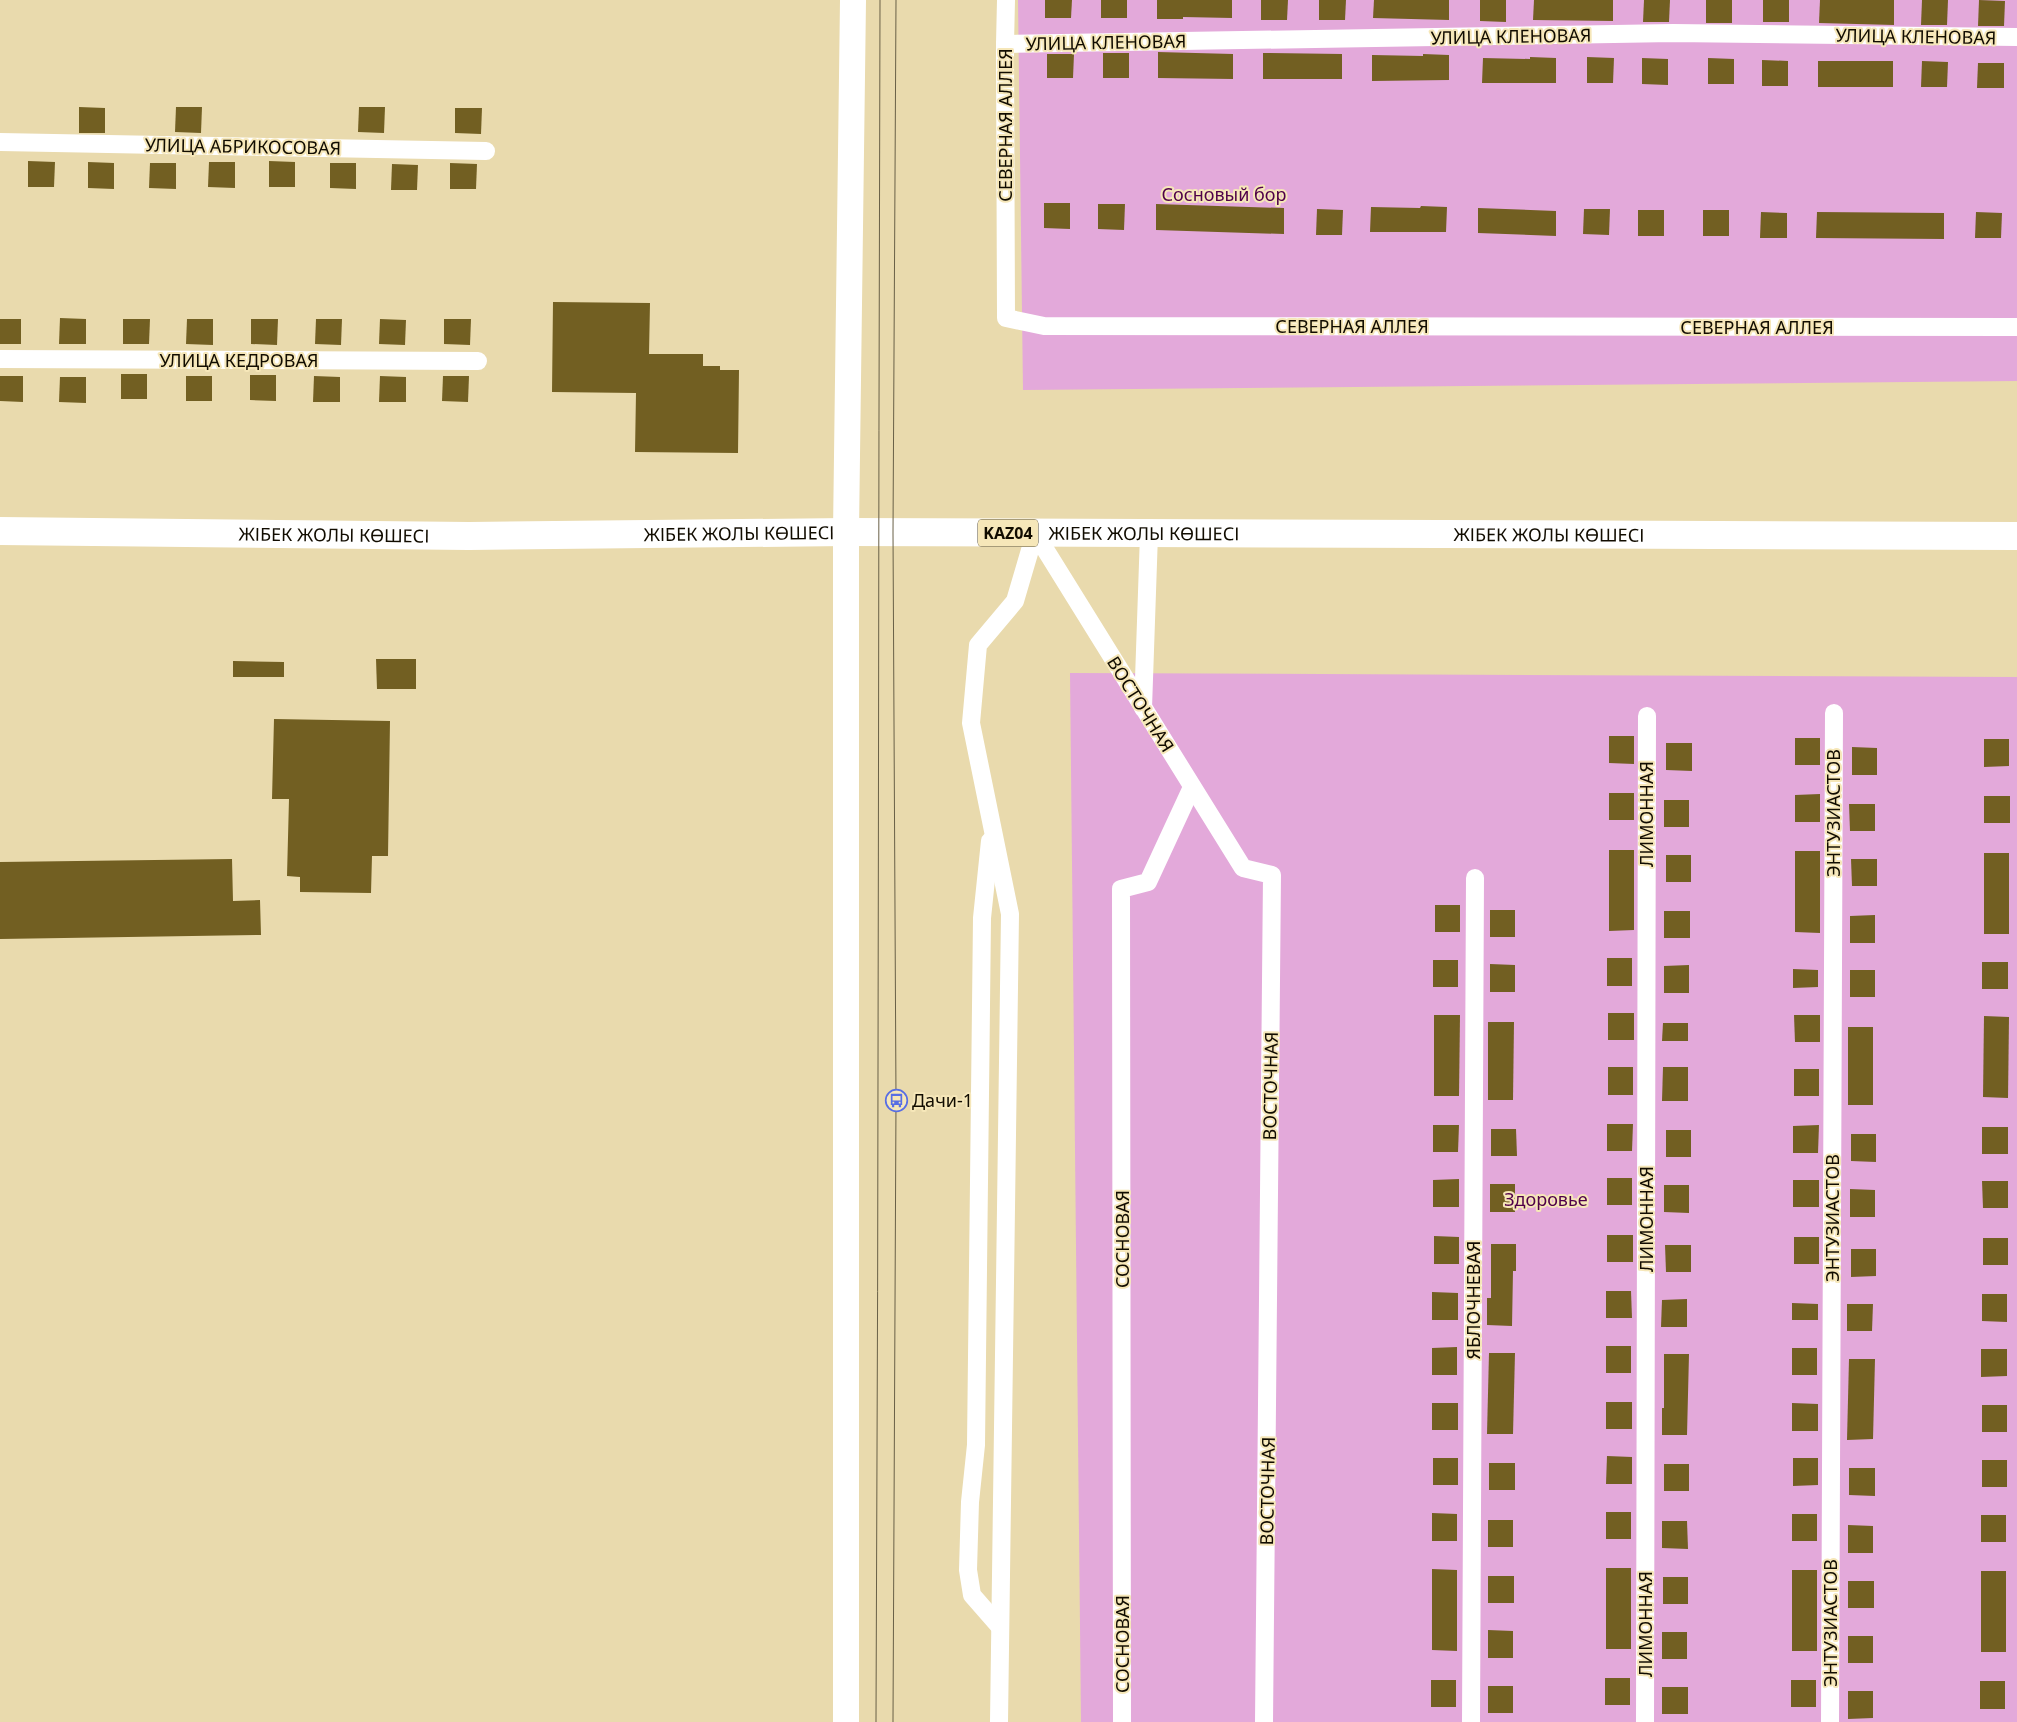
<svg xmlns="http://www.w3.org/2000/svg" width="2017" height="1722" viewBox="0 0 2017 1722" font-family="'Noto Sans',sans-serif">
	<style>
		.green { fill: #e3a9da }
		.building { fill: #725f22 }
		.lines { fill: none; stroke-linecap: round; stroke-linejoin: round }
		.street { stroke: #fff; stroke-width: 18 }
		.secondary { stroke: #fff; stroke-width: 26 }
		.highway { stroke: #fff; stroke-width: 28 }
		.tram { stroke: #696047; stroke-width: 1 }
		.labels { text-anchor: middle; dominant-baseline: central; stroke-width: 4; stroke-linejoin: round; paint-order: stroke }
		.shield { fill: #f6e7b9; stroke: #564e38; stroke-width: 1 }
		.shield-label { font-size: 16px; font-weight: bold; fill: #110c00 }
		.street-label { font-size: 18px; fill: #110c00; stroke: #f6e7b9 }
		.park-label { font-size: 18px; fill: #4f0049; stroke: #f6e7b9 }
		.poi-label { font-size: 18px; fill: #110c00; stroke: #f6e7b9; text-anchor: start }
	</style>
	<rect width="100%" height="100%" fill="#e9daad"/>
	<!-- green -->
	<g class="green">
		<path d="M1018 0H2017V381L1023 390Z"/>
		<path d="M1070 673 2017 677V1722H1081Z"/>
	</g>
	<!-- building -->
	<g class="building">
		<path d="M1045 0H1072L1071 18H1045Z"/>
		<rect x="1101" y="0" width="26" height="18"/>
		<path d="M1157 0H1232V18L1183 17V19H1157Z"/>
		<path d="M1261 0H1288L1287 20H1261Z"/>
		<path d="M1319 0H1346L1345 20H1319Z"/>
		<path d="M1374 0H1449V20L1373 18Z"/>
		<path d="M1480 0H1506V22L1480 21Z"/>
		<path d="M1534 0H1613V21L1533 20Z"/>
		<path d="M1644 0H1670L1669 22H1643Z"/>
		<rect x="1706" y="0" width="26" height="23"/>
		<rect x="1763" y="0" width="26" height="22"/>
		<path d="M1820 0H1894V25L1819 23Z"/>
		<path d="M1922 0H1948L1947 25H1921Z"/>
		<path d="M1979 0 2005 1 2004 26H1978Z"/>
		<path d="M1158 52 1233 54V79L1158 78Z"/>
		<rect x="1103" y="53" width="26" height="25"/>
		<path d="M1263 53 1342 54V79H1263Z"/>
		<path d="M1047 54H1074L1073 78H1047Z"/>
		<path d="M1423 54 1449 55V80L1372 81V55L1423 56Z"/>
		<path d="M1530 57 1556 58V83H1482L1483 58 1530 59Z"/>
		<path d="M1587 57 1614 58 1613 83H1587Z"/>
		<path d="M1642 58 1668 59V85L1642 84Z"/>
		<path d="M1708 58 1734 59V84H1708Z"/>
		<path d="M1762 60 1788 61V86H1762Z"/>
		<rect x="1818" y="61" width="75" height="26"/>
		<path d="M1922 61 1948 62 1947 87H1921Z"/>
		<path d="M1978 63H2004V88H1977Z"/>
		<path d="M79 107 105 108V133H79Z"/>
		<path d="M176 107H202L201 133 175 132Z"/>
		<path d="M359 107H385L384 133 358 132Z"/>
		<path d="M455 108H482L481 134 455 133Z"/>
		<path d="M28 161 55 162 54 187H28Z"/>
		<path d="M269 161 295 162V187H269Z"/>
		<path d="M88 162 114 163V189L88 188Z"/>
		<path d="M209 162H235V188L208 187Z"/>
		<path d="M150 163H176V189L149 188Z"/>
		<path d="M330 163H356V189L330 188Z"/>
		<path d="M450 163 477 164 476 189H450Z"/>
		<path d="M392 164 418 165 417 190H391Z"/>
		<path d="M1044 203H1070V229L1044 228Z"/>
		<path d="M1098 204H1125L1124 230 1098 229Z"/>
		<path d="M1156 204 1284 208V234L1156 230Z"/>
		<path d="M1421 206 1447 207 1446 232H1370L1371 207 1420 208Z"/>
		<path d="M1478 208 1556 211V236L1478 233Z"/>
		<path d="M1317 209 1343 210 1342 235H1316Z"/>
		<path d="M1584 209H1610L1609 235 1583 234Z"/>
		<rect x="1638" y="210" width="26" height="26"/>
		<rect x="1703" y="210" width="26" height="26"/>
		<path d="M1761 212 1787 213V238H1760Z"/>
		<path d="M1817 212 1944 213V239L1816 238Z"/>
		<path d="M1976 212 2002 213 2001 238H1975Z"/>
		<path d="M553 302 650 303 649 354H703V366H720V370H739L738 453 635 452 636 393 552 392Z"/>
		<path d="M60 318 86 319V344H59Z"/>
		<rect x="0" y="319" width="21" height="25"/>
		<path d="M123 319H150L149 344H123Z"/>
		<path d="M187 319H213V345L186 344Z"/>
		<path d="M251 319H278L277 345 251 344Z"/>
		<path d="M316 319H342L341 345 315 344Z"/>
		<path d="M380 319 406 320 405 345 379 344Z"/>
		<path d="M444 319H471L470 345 444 344Z"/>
		<rect x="121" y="374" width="26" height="25"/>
		<path d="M250 375H276V401L250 400Z"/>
		<path d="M0 376H23V402L0 401Z"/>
		<rect x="186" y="376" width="26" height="25"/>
		<path d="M314 376 340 377V402H313Z"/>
		<path d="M380 376 406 377V402H379Z"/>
		<path d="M443 376H469L468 402 442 401Z"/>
		<path d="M60 377H86V403L59 402Z"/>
		<path d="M376 659H416V689H377Z"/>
		<path d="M233 661 284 662V677H233Z"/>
		<path d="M274 719 390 721 388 856H372L371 893 300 892V877L287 876 289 799H272Z"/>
		<path d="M1609 736H1634V764L1609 763Z"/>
		<rect x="1795" y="738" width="25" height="27"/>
		<path d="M1984 739H2009V766L1984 767Z"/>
		<path d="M1666 743H1692V771L1666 770Z"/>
		<path d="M1852 747 1877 748V775H1852Z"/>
		<rect x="1609" y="793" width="25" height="27"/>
		<path d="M1820 794V822H1795V795Z"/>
		<rect x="1984" y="796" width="26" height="27"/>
		<rect x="1664" y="800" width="25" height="27"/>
		<path d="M1849 804H1875V831H1850Z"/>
		<path d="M1609 850H1634V930L1609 931Z"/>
		<path d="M1795 851H1820V933L1795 932Z"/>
		<rect x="1984" y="853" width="25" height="81"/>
		<rect x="1666" y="855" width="25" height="27"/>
		<path d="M232 859 233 901 260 900 261 935 0 939V862Z"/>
		<path d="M1851 859H1877V886H1852Z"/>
		<rect x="1435" y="905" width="25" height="27"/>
		<rect x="1490" y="910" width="25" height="27"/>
		<rect x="1664" y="911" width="26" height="27"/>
		<path d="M1875 915V943H1850V916Z"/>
		<rect x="1607" y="958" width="25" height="28"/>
		<rect x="1433" y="960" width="25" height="27"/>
		<rect x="1982" y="962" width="26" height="27"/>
		<path d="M1490 964 1515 965V992H1490Z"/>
		<path d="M1689 965V993H1664V966Z"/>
		<path d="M1793 969 1818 970V987L1793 988Z"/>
		<rect x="1850" y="970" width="25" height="27"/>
		<rect x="1608" y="1013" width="26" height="27"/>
		<path d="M1434 1015H1460L1459 1096H1434Z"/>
		<path d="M1794 1015H1820V1042H1795Z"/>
		<path d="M1984 1016 2009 1017 2008 1098 1983 1097Z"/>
		<path d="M1488 1022H1514L1513 1100H1488Z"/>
		<path d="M1663 1023H1688V1041H1662Z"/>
		<rect x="1848" y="1027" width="25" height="78"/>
		<rect x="1608" y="1067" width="25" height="28"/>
		<path d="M1663 1067H1688V1101H1662Z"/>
		<rect x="1794" y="1069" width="25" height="27"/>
		<path d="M1607 1124H1633L1632 1151H1607Z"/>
		<path d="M1433 1125H1459L1458 1152H1433Z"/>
		<path d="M1819 1125 1818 1153H1793V1126Z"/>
		<rect x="1982" y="1127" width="26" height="27"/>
		<path d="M1491 1129H1516L1517 1156H1491Z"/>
		<rect x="1666" y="1130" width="25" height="27"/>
		<path d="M1851 1134H1876V1162L1851 1161Z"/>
		<rect x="1607" y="1178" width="25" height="27"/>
		<path d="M1459 1179V1207H1433V1180Z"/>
		<rect x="1793" y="1180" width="26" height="27"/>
		<path d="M1982 1181H2008V1208H1983Z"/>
		<rect x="1490" y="1184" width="25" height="28"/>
		<path d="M1664 1185H1689V1213L1664 1212Z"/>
		<path d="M1850 1189 1875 1190V1217H1850Z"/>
		<rect x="1607" y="1235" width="26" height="27"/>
		<path d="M1434 1236 1459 1237V1264H1434Z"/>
		<rect x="1794" y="1237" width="25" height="27"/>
		<rect x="1983" y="1238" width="25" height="27"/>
		<path d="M1491 1244H1516V1271H1513L1512 1326 1487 1325V1298H1491Z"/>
		<path d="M1665 1245H1691V1272H1666Z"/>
		<path d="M1851 1249H1876V1276L1851 1277Z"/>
		<path d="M1606 1291H1631L1632 1318H1606Z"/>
		<path d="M1432 1292 1458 1293V1320H1432Z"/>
		<path d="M1982 1294H2007V1322L1982 1321Z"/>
		<path d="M1687 1299V1327H1661L1662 1300Z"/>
		<path d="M1792 1303 1818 1304V1320H1792Z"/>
		<path d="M1847 1304H1873L1872 1331H1847Z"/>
		<rect x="1606" y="1346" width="25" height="27"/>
		<path d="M1457 1347V1375H1432V1348Z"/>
		<rect x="1792" y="1348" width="25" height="27"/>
		<path d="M1981 1349H2007V1376L1981 1377Z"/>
		<path d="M1489 1353H1515L1513 1434H1487Z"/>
		<path d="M1664 1354H1689L1687 1435H1662V1408H1664Z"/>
		<path d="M1849 1359H1875L1873 1439 1847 1440Z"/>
		<rect x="1606" y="1402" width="26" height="27"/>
		<rect x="1432" y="1403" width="26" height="27"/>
		<path d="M1792 1403 1818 1404V1431H1792Z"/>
		<rect x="1982" y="1405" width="25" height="27"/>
		<path d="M1607 1456 1632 1457V1484H1606Z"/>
		<rect x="1433" y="1458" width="25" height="27"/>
		<path d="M1793 1458H1818V1485L1793 1486Z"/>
		<rect x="1982" y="1460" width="25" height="27"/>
		<rect x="1489" y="1463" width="26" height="27"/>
		<rect x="1664" y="1464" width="25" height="27"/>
		<path d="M1849 1468H1875V1496L1849 1495Z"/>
		<rect x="1606" y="1512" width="25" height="27"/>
		<path d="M1432 1513 1457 1514V1541H1432Z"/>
		<rect x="1792" y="1514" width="25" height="27"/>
		<rect x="1981" y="1515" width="25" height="27"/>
		<rect x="1488" y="1520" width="25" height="27"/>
		<path d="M1662 1521H1687L1688 1549 1662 1548Z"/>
		<path d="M1848 1525 1873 1526V1553H1848Z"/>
		<rect x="1606" y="1568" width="25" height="81"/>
		<path d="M1432 1569 1457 1570V1651L1432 1650Z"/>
		<rect x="1792" y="1570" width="25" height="81"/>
		<rect x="1981" y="1571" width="25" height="81"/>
		<rect x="1488" y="1576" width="26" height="27"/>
		<rect x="1663" y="1577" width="25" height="27"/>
		<rect x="1848" y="1581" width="26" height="27"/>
		<path d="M1488 1630 1513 1631V1658H1488Z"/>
		<rect x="1662" y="1632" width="25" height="27"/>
		<rect x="1848" y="1636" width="25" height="27"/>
		<rect x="1605" y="1678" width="25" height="27"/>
		<rect x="1431" y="1680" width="25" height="27"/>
		<rect x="1791" y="1680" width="25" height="27"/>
		<rect x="1980" y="1681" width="25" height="28"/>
		<rect x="1488" y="1686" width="25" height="27"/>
		<rect x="1662" y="1687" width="26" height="27"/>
		<path d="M1848 1691H1873V1718L1848 1719Z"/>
	</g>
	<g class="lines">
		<!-- street -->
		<g class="street">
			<path d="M1006 0 1005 44 1006 318 1044 326 2017 327"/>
			<path d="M1005 44 1673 33 2017 37"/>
			<path d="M0 142 486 151"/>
			<path d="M0 359 478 361"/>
			<path d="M1035 533 1243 868 1272 875 1264 1722"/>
			<path d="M1143 708 1149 534"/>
			<path d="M990 841 982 918 976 1445 970 1502 968 1570 972 1595 1000 1627"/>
			<path d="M999 1722 1010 914 971 723 978 645 1015 601 1035 533"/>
			<path d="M1122 1722 1121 889 1148 882 1192 787"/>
			<path d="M1471 1722 1475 878"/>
			<path d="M1645 1722 1647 716"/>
			<path d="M1830 1722 1834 713"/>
		</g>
		<!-- secondary -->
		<path class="secondary" d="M846 1722V532L853 0"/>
		<!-- highway -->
		<path class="highway" id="s1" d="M0 531 469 536 846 532 2017 536"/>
		<!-- tram -->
		<g class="tram">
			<path d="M876 1722C879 1148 878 574 880 0"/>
			<path d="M893 1722 896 1100 893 533 896 0"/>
		</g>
	</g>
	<!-- icons -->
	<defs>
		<symbol id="bus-ring" viewBox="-11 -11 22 22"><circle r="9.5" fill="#f6e7b9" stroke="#586ee4" stroke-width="1.5"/><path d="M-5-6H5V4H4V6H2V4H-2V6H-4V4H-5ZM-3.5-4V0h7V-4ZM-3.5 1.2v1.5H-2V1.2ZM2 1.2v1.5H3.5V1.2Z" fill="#586ee4"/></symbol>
	</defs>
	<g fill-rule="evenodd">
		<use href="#bus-ring" x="884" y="1088" width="25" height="25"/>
	</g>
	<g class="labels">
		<!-- shield labels -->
		<rect class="shield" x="978" y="519.5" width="60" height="27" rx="4"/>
		<g class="shield-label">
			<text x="1008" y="533">KАZ04</text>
		</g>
		<!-- street labels -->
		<g class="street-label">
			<text transform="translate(1511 36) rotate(-1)">УЛИЦА КЛЕНОВАЯ</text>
			<text transform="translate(1916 36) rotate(1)">УЛИЦА КЛЕНОВАЯ</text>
			<text transform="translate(1106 42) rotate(-1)">УЛИЦА КЛЕНОВАЯ</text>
			<text transform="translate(1005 125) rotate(-90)">СЕВЕРНАЯ АЛЛЕЯ</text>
			<text transform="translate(243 146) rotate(1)">УЛИЦА АБРИКОСОВАЯ</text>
			<text x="1352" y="326">СЕВЕРНАЯ АЛЛЕЯ</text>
			<text x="1757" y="327">СЕВЕРНАЯ АЛЛЕЯ</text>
			<text x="239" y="360">УЛИЦА КЕДРОВАЯ</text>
			<text stroke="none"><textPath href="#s1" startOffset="739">ЖІБЕК ЖОЛЫ КӨШЕСІ</textPath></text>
			<text stroke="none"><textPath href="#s1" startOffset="1144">ЖІБЕК ЖОЛЫ КӨШЕСІ</textPath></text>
			<text stroke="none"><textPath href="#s1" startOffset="334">ЖІБЕК ЖОЛЫ КӨШЕСІ</textPath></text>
			<text stroke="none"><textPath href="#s1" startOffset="1549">ЖІБЕК ЖОЛЫ КӨШЕСІ</textPath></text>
			<text transform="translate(1141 704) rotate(58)">ВОСТОЧНАЯ</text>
			<text transform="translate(1833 813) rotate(-90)">ЭНТУЗИАСТОВ</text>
			<text transform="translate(1646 814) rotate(-90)">ЛИМОННАЯ</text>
			<text transform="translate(1270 1086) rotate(-89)">ВОСТОЧНАЯ</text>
			<text transform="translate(1832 1218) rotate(-90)">ЭНТУЗИАСТОВ</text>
			<text transform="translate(1646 1219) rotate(-90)">ЛИМОННАЯ</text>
			<text transform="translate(1122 1239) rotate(-90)">СОСНОВАЯ</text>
			<text transform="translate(1473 1300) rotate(-90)">ЯБЛОЧНЕВАЯ</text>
			<text transform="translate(1267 1491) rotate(-89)">ВОСТОЧНАЯ</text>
			<text transform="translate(1830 1623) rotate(-90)">ЭНТУЗИАСТОВ</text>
			<text transform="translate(1645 1624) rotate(-90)">ЛИМОННАЯ</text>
			<text transform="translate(1122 1644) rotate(-90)">СОСНОВАЯ</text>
		</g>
		<!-- park labels -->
		<g class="park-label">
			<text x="1224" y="194">Сосновый бор</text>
			<text x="1546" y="1199">Здоровье</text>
		</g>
		<!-- poi labels -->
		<g class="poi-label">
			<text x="912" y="1100">Дачи-1</text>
		</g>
	</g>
</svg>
